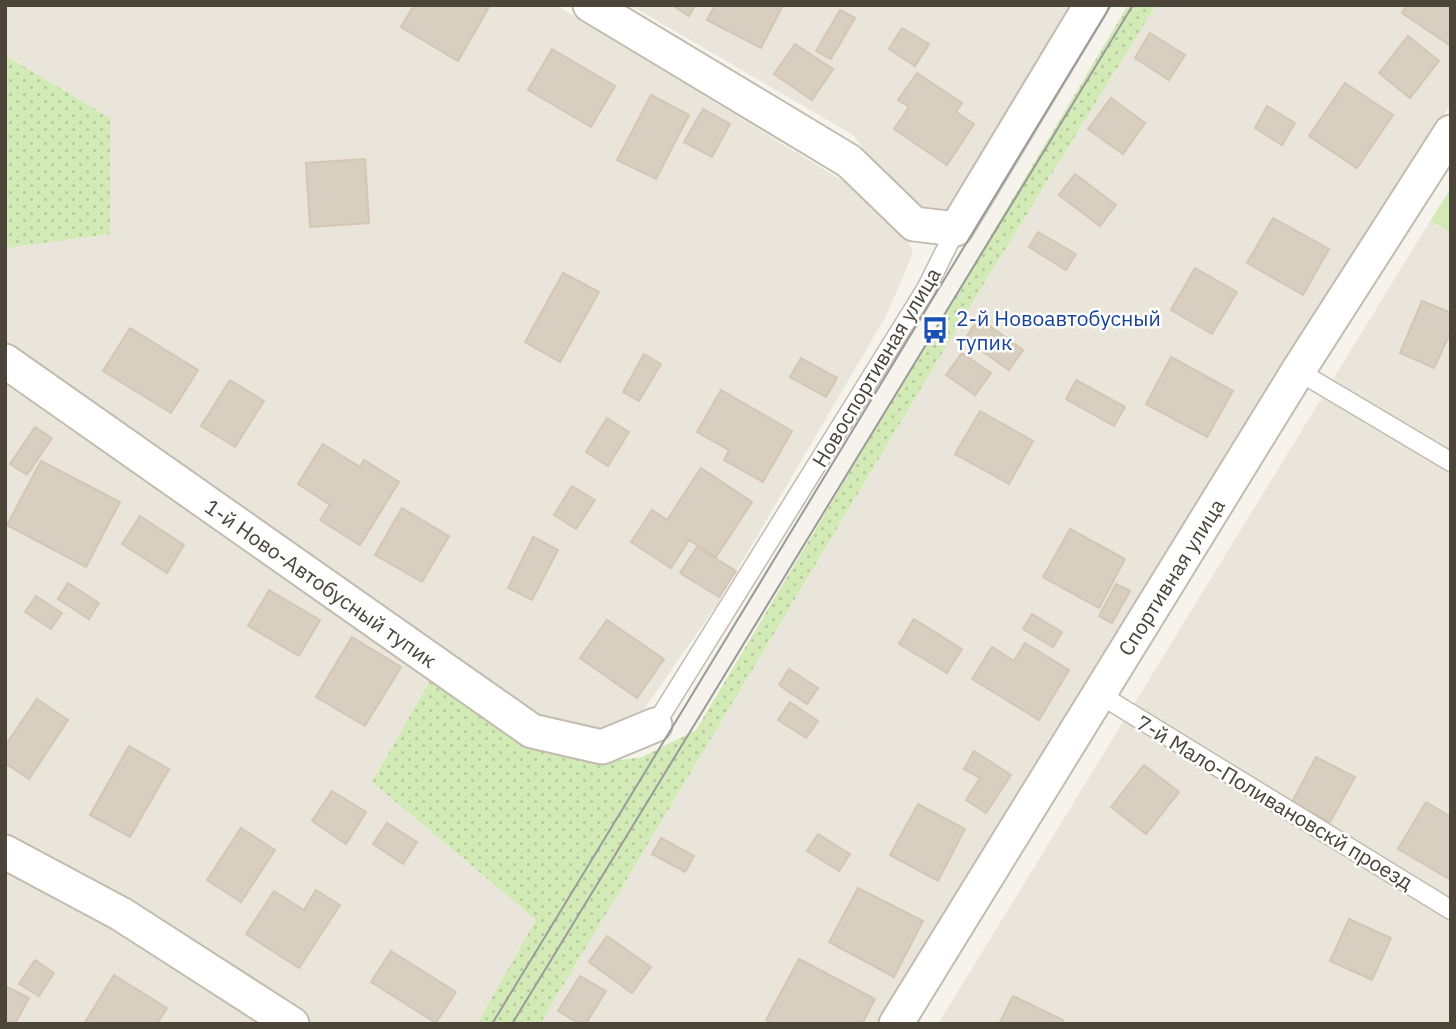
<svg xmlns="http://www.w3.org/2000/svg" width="1456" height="1029" viewBox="0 0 1456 1029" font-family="'IBM Plex Sans',sans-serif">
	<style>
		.residential { fill: #eae5da }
		.grass { fill: url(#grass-dots) }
		.green { fill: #d2eab5 }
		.building { fill: #d8cfc1; stroke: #d3c7b4; stroke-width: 2 }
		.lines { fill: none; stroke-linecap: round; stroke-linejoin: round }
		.service-casing { stroke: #c2bbae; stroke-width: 21 }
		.minor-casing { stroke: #c2bbae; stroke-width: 37 }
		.service { stroke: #fff; stroke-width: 18 }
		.minor { stroke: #fff; stroke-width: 33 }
		.tram { stroke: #9a9a9a; stroke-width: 2 }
		.labels { text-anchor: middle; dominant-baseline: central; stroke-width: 5; stroke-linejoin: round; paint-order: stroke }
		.transit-label { font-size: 21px; fill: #164399; stroke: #fff; text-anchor: start }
		.street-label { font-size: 21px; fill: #4b4439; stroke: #fff }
	</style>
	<defs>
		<pattern id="grass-dots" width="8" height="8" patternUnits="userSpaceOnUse" patternTransform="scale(1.75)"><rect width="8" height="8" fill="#d2eab5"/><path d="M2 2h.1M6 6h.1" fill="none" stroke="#b6ca9c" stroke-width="1.8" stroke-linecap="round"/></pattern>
	</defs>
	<rect width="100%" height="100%" fill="#f6f3ec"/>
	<!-- residential -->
	<g class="residential">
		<path d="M5 5H556L849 185 905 232 913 253 886 316 716 606 638 718 600 735 541 722 5 346V248L110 234V118L5 55Z"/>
		<path d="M630 5H1092L971 204 929 213 904 202 853 135Z"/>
		<path d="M1156 5H1451V103L894 1024H540L980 290Z"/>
		<path d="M1430 221 1451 233V1024H938Z"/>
		<path d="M5 383 220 525 435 672 372 782 537 921 477 1024H315L124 902 5 837Z"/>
		<path d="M5 868 117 928 264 1024H5Z"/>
	</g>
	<!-- grass -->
	<g class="grass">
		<path d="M1128 5H1156L980 290 540 1024H477L536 920 372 782 435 672 599 763 642 757 696 730Z"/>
		<path d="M5 55 110 118V234L5 248Z"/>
	</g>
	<!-- green -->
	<path class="green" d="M1451 188V233L1430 221Z"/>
	<!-- building -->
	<g class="building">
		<path d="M414 5H485L489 7 458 61 401 27Z"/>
		<path d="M672 5H695L689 16Z"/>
		<path d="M715 5H783L761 48 707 20Z"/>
		<path d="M1407 5H1451V46L1402 13Z"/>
		<path d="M840 10 855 18 831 59 816 51Z"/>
		<path d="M902 28 929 44 915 66 889 49Z"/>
		<path d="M1150 33 1185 55 1169 80 1135 58Z"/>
		<path d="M1408 36 1439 61 1410 98 1379 73Z"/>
		<path d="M795 44 833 69 812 100 774 74Z"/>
		<path d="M552 49 615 86 591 127 528 90Z"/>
		<path d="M917 73 962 103 956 112 974 124 947 165 894 129 909 107 898 100Z"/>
		<path d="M1345 83 1393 115 1357 168 1309 136Z"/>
		<path d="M651 95 689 115 656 179 617 160Z"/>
		<path d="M1111 98 1145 123 1123 154 1088 129Z"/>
		<path d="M1267 106 1295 123 1282 145 1255 128Z"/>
		<path d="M703 109 730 124 712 157 684 142Z"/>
		<path d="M365 159 369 223 310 227 306 163Z"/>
		<path d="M1075 174 1116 205 1100 226 1059 195Z"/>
		<path d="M1273 218 1329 249 1303 295 1247 263Z"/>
		<path d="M1038 232 1076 254 1066 270 1029 247Z"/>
		<path d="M1195 268 1237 292 1212 334 1171 310Z"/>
		<path d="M563 273 599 292 560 362 525 342Z"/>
		<path d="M1422 301 1451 313V331L1434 368 1400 353Z"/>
		<path d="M979 318 1023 350 1009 370 965 339Z"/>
		<path d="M130 328 198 370 171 413 103 371Z"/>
		<path d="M962 353 991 373 975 395 946 375Z"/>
		<path d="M644 354 661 364 639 401 623 392Z"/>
		<path d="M1171 357 1233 391 1207 437 1146 404Z"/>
		<path d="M801 358 837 378 826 397 790 377Z"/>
		<path d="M230 380 264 401 235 447 201 426Z"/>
		<path d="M1076 380 1125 407 1114 426 1066 399Z"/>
		<path d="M721 390 792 431 763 482 724 460 729 450 697 432Z"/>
		<path d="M980 411 1033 441 1009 484 955 454Z"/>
		<path d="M607 418 629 432 608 466 586 452Z"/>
		<path d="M35 427 52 438 27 475 10 464Z"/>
		<path d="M323 444 360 467 364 460 399 482 360 545 320 520 330 505 298 484Z"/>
		<path d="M41 461 120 502 86 567 7 525Z"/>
		<path d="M701 468 752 502 716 557 689 540 671 568 631 542 652 510 667 520Z"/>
		<path d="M572 486 595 500 576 529 554 515Z"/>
		<path d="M402 508 449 536 422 582 375 555Z"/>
		<path d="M140 516 184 545 167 573 122 544Z"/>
		<path d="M1070 529 1125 559 1099 608 1043 577Z"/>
		<path d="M533 537 558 550 532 600 508 588Z"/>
		<path d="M697 547 736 571 719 597 680 573Z"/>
		<path d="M68 583 99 603 89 619 58 599Z"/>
		<path d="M1116 584 1130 591 1112 623 1099 616Z"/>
		<path d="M269 590 320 620 299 656 248 626Z"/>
		<path d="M36 596 62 613 51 629 25 612Z"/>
		<path d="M1032 614 1062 632 1053 647 1023 629Z"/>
		<path d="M914 619 962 649 947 673 899 644Z"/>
		<path d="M607 620 664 659 637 698 580 658Z"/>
		<path d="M352 637 401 667 365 726 316 697Z"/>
		<path d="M1025 643 1069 670 1039 720 972 679 992 647 1014 661Z"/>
		<path d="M789 669 818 688 807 704 779 685Z"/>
		<path d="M37 699 68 720 29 779 5 763V746Z"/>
		<path d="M790 702 818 721 806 738 778 720Z"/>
		<path d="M129 746 169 769 130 837 90 815Z"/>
		<path d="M974 751 1011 775 986 813 966 800 980 778 964 769Z"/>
		<path d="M1316 757 1355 777 1330 822 1292 802Z"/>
		<path d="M1144 765 1179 792 1146 834 1111 807Z"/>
		<path d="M332 791 366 812 346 844 312 821Z"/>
		<path d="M1426 802 1451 817V880L1398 849Z"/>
		<path d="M918 804 965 829 938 881 890 855Z"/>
		<path d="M387 823 417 842 403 864 373 844Z"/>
		<path d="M241 828 275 850 241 902 207 880Z"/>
		<path d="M818 834 850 854 839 871 807 851Z"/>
		<path d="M661 838 694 856 685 872 652 854Z"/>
		<path d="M858 888 923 921 894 977 829 942Z"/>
		<path d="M316 890 340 905 299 968 246 934 274 891 304 910Z"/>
		<path d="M1349 919 1391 938 1372 980 1330 961Z"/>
		<path d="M607 936 651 967 632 993 589 962Z"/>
		<path d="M391 951 456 992 436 1023 371 982Z"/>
		<path d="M799 959 875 999 862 1024H774L766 1020Z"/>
		<path d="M35 960 54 973 39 996 19 984Z"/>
		<path d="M114 975 167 1008 157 1024H84Z"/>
		<path d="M580 976 606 991 586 1024H580L558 1011Z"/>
		<path d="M5 986 29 998 15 1024 5 1019Z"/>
		<path d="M1013 996 1063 1020 1061 1024H999Z"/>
	</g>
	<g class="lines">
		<defs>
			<g id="service">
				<path d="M1298 371 1451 462"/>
				<path d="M1099 694 1451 910"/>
				<path d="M655 725 926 289 956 229"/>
			</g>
			<g id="minor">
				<path d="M590 5 849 161 914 224 956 229 1091 5"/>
				<path d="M5 361 532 731 602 747 655 725"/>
				<path d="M5 852 121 914 292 1024"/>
				<path d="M896 1024 1298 371 1451 132"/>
			</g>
		</defs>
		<!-- service casing -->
		<use href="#service" class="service-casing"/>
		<!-- minor casing -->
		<use href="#minor" class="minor-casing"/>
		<!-- service -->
		<use href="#service" class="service"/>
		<!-- minor -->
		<use href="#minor" class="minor"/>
		<!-- tram -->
		<g class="tram">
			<path d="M492 1024 1111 5"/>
			<path d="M512 1024 1133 5"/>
		</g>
	</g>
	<!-- icons -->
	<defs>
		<symbol id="bus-bare" viewBox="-9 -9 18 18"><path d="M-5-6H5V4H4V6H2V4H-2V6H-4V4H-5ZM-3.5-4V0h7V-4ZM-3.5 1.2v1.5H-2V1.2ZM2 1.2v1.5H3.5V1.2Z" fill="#1a4fb4" stroke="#fff" stroke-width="2.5" paint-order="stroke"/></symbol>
	</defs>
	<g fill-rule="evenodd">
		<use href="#bus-bare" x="916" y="311" width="38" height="38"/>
	</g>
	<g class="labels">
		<!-- transit labels -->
		<g class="transit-label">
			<text x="956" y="318">2-й Новоавтобусный<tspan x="956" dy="24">тупик</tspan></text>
		</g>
		<!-- street labels -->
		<g class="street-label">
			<text transform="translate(876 367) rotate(-59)">Новоспортивная улица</text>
			<text transform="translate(1171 577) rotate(-58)">Спортивная улица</text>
			<text transform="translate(321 583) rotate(35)">1-й Ново-Автобусный тупик</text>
			<text transform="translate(1275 802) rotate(31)">7-й Мало-Поливановскй проезд</text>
		</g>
	</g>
	<!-- border -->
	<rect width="1456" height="1029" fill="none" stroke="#4b4439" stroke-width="14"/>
</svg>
